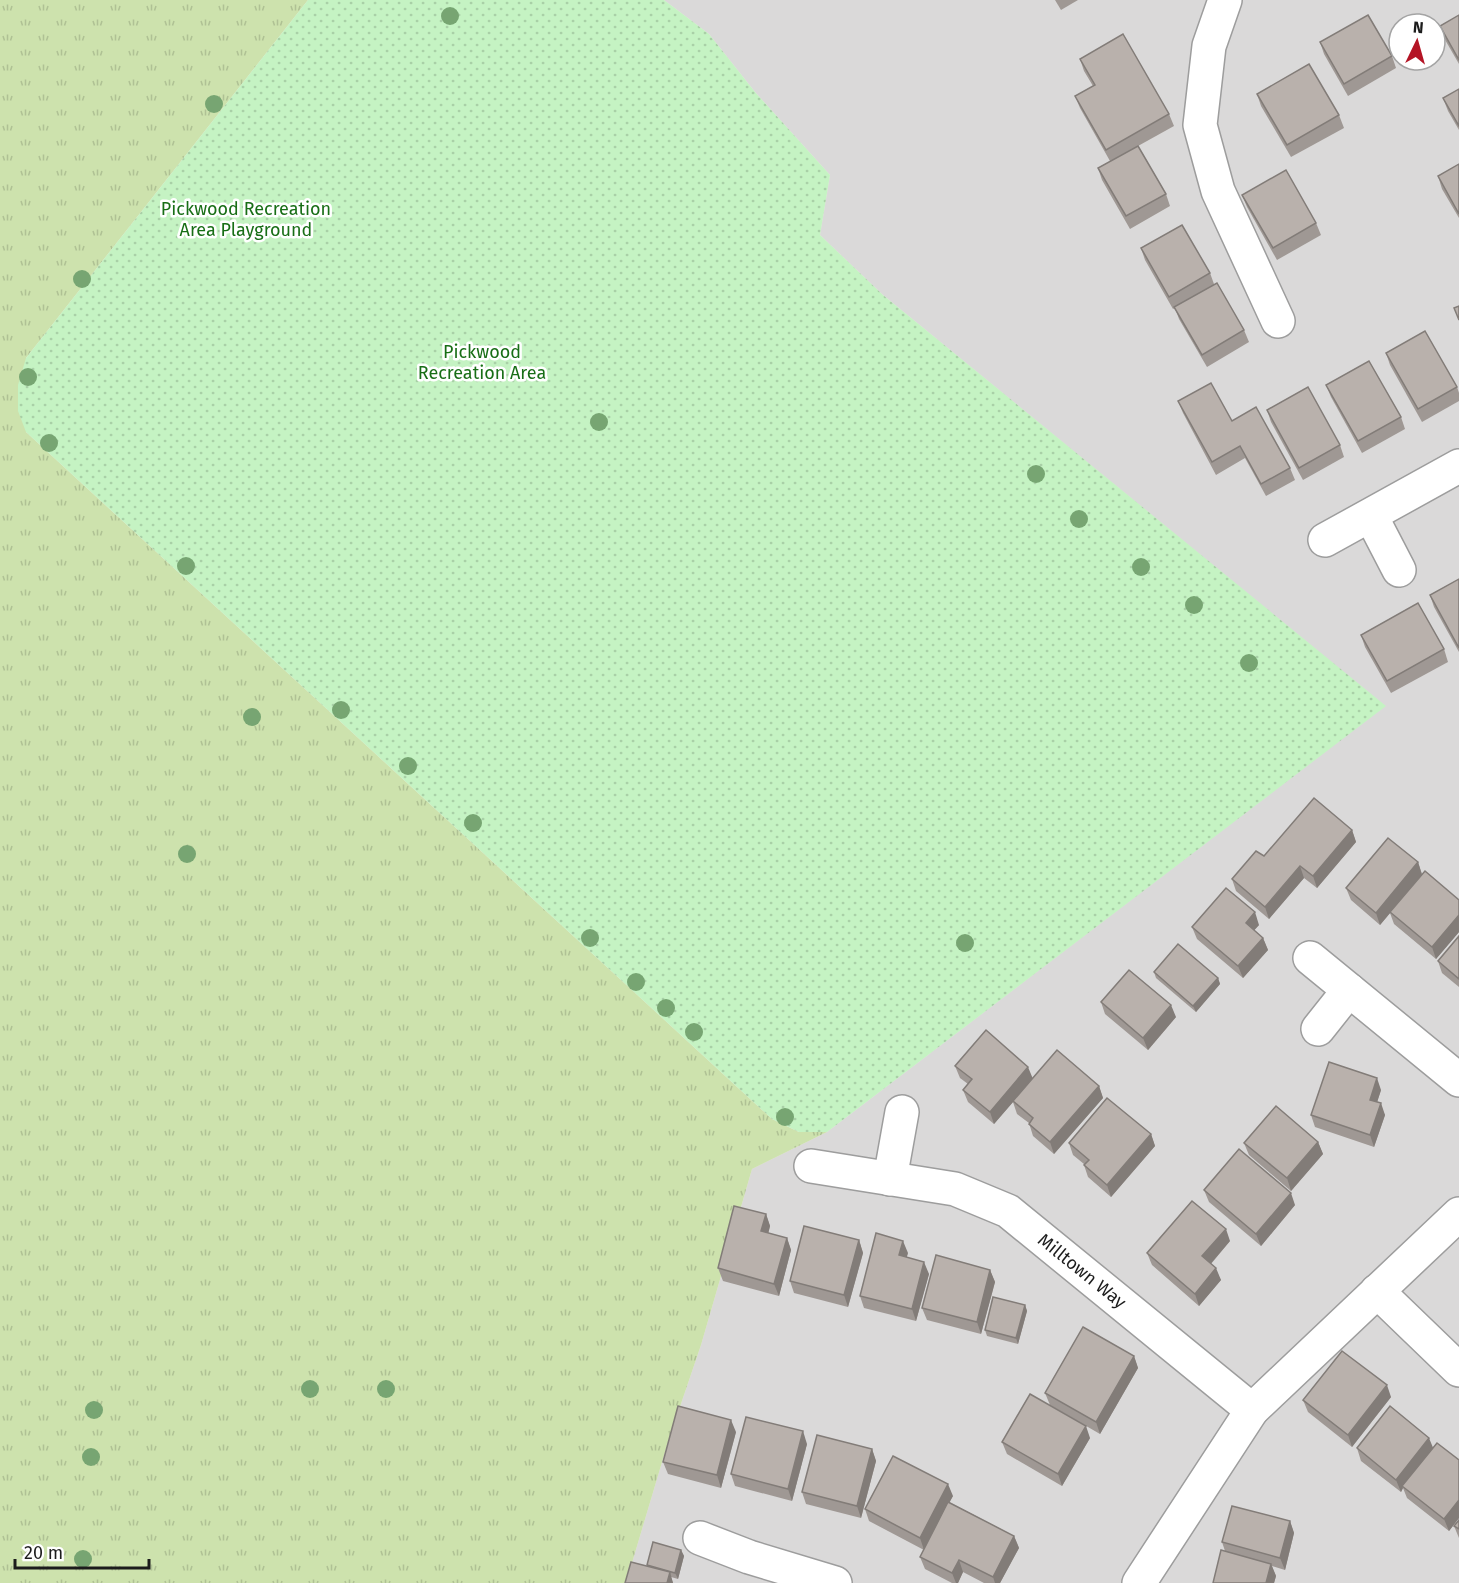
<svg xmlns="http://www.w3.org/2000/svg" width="1459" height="1583" viewBox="0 0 1459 1583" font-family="'Fira Sans',sans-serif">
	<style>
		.residential { fill: #dad9d9; fill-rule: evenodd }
		.grass { fill: url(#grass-tufts) }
		.park { fill: url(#park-dots) }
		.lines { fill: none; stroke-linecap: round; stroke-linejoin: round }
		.minor-casing { stroke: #9d9d9d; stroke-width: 36 }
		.minor { stroke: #fff; stroke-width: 33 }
		.tree { fill: #77a572 }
		.wall { fill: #9f9894 }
		.shaded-wall { fill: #827c78 }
		.building { fill: #b9b1ac; stroke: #827c78; stroke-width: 1.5 }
		.labels { text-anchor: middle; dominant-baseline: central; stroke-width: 5; stroke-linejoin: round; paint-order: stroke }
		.park-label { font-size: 18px; fill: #186e16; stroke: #fff }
		.street-label { font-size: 18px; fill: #1c1c1c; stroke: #fff }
	</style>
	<defs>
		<pattern id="grass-tufts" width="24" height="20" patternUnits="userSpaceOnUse" patternTransform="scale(1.5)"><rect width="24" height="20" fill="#cde2ad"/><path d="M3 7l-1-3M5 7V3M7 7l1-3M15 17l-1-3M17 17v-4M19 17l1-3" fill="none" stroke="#afc194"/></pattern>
		<pattern id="park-dots" width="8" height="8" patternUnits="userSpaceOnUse" patternTransform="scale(1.5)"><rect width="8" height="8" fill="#c5f3c3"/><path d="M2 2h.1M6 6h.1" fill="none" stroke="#a9d0a7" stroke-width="1.8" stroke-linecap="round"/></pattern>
	</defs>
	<rect width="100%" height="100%" fill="#ece8e3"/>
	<!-- residential -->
	<path class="residential" d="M664 0H1459V1583H626L668 1442 701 1345 752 1169 827 1132 1385 706 883 295 820 235 830 175 755 92 709 34ZM1399 24H1435V60H1399Z"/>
	<!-- grass -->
	<path class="grass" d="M0 0H308L26 358V432L772 1119 799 1132H827L752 1169 701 1345 668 1442 626 1583H0Z"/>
	<!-- park -->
	<path class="park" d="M308 0H664L709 34 755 92 830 175 820 235 883 295 1386 706 827 1132H799L772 1119 26 432 18 411V385L26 358Z"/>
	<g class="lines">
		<defs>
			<g id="minor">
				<path d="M1225 0 1209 46 1200 125 1218 191 1278 321"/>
				<path d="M1371 516 1399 570"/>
				<path d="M1325 540 1459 466"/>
				<path d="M1310 958 1459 1080"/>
				<path d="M1318 1029 1349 990"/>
				<path d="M811 1166 955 1189 1008 1211 1252 1410"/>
				<path d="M890 1179 902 1112"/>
				<path d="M1377 1291 1459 1370"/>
				<path d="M700 1538 749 1557 835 1583"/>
				<path d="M1139 1583 1252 1410 1459 1214"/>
			</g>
		</defs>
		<!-- minor casing -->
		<use href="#minor" class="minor-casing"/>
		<!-- minor -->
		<use href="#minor" class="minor"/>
	</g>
	<!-- trees -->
	<g class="tree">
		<circle cx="450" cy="16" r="9"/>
		<circle cx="214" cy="104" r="9"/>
		<circle cx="82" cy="279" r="9"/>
		<circle cx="28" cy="377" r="9"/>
		<circle cx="599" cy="422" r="9"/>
		<circle cx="49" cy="443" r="9"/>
		<circle cx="1036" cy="474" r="9"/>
		<circle cx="1079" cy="519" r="9"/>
		<circle cx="186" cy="566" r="9"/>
		<circle cx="1141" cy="567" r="9"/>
		<circle cx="1194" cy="605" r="9"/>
		<circle cx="1249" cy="663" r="9"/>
		<circle cx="341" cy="710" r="9"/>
		<circle cx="252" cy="717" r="9"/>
		<circle cx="408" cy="766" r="9"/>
		<circle cx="473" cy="823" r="9"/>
		<circle cx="187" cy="854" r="9"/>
		<circle cx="590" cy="938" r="9"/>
		<circle cx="965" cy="943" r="9"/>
		<circle cx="636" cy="982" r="9"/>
		<circle cx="666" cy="1008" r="9"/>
		<circle cx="694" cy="1032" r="9"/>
		<circle cx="785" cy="1117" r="9"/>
		<circle cx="310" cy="1389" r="9"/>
		<circle cx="386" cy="1389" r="9"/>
		<circle cx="94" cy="1410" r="9"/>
		<circle cx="91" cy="1457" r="9"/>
		<circle cx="83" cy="1559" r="9"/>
	</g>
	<!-- wall -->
	<g class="wall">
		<path d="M1055 0H1078L1061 10Z"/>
		<path d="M1459 15V64L1444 38 1440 26Z"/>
		<path d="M1320 42 1392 56 1396 68 1348 96 1324 54Z"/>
		<path d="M1080 59 1169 114 1174 126 1138 146 1166 194 1170 206 1130 229 1102 180 1098 168 1110 161 1080 108 1075 96 1093 86 1084 71Z"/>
		<path d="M1459 89V130L1448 111 1443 98Z"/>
		<path d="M1257 94 1339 115 1344 128 1291 157 1261 106Z"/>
		<path d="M1459 164V218L1442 189 1438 176Z"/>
		<path d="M1242 195 1316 223 1321 235 1277 260 1247 207Z"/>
		<path d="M1141 248 1210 273 1214 284 1244 330 1249 342 1207 367 1179 319 1175 308 1173 309 1145 260Z"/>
		<path d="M1386 353 1457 387 1459 393V401L1422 422 1390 365Z"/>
		<path d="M1326 385 1401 417 1405 429 1362 453 1331 397Z"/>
		<path d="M1178 401 1232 421 1290 468 1295 480 1266 496 1245 458 1216 475 1183 413Z"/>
		<path d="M1267 410 1340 445 1344 457 1303 480 1271 422Z"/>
		<path d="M1459 579V652L1434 607 1430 595Z"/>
		<path d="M1361 635 1444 649 1448 662 1391 693 1365 647Z"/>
		<path d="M1352 830 1356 842 1317 888 1304 878 1269 919 1236 891 1232 879 1264 856Z"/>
		<path d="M1418 862 1422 874 1459 900V932L1436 959 1394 924 1390 913 1380 925 1351 900 1346 888Z"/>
		<path d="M1259 925 1254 930 1263 938 1268 950 1243 978 1197 939 1192 927Z"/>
		<path d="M1459 936V987L1442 973 1438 961Z"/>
		<path d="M1154 972 1218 978 1220 984 1196 1012 1156 978Z"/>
		<path d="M1101 1002 1176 1017 1148 1050 1105 1014Z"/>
		<path d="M955 1066 1033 1079 1099 1086 1103 1098 1054 1154 1033 1136 1029 1123 1017 1114 1013 1102 994 1124 968 1102 963 1090 968 1084 960 1078Z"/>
		<path d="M1381 1090 1377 1102 1385 1115 1374 1147 1315 1127 1311 1115Z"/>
		<path d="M1151 1134 1155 1146 1111 1197 1088 1177 1084 1165V1164L1073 1155 1069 1143Z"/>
		<path d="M1318 1142 1323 1154 1291 1191 1249 1155 1244 1143Z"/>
		<path d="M1204 1190 1295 1205 1261 1246 1209 1202Z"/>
		<path d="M766 1214 770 1226 768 1233 787 1238 791 1250 779 1296 723 1281 718 1268Z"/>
		<path d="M859 1240 863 1253 848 1307 794 1293 790 1281Z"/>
		<path d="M1230 1241 1211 1264 1221 1280 1199 1306 1152 1265 1147 1253Z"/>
		<path d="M908 1253 906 1257 929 1274 916 1321 864 1308 860 1296Z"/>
		<path d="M990 1270 995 1282 981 1334 927 1320 922 1308Z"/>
		<path d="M1025 1305 1027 1311 1018 1344 987 1336 985 1330Z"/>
		<path d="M1134 1356 1138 1368 1100 1434 1050 1405 1045 1393Z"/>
		<path d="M1391 1397 1352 1447 1308 1412 1303 1400Z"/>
		<path d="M736 1432 721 1488 668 1474 663 1462Z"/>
		<path d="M1090 1438 1062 1486 1007 1454 1002 1442Z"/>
		<path d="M807 1444 792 1501 735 1486 731 1474Z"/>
		<path d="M1357 1448H1433L1459 1460V1518L1449 1531 1407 1498 1403 1488 1401 1492 1361 1461Z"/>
		<path d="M872 1449 876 1461 861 1518 806 1504 802 1492Z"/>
		<path d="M953 1496 949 1502 1014 1536 1019 1548 1000 1583H984L963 1572 958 1583H952L925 1569 920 1557 924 1550 869 1521 865 1509Z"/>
		<path d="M1459 1520V1538L1454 1526Z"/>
		<path d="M1290 1521 1294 1533 1285 1570 1272 1566 1276 1576 1274 1583H1213L1225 1551 1222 1542Z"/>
		<path d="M681 1550 684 1556 678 1579 671 1577 673 1583H625L648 1567 647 1565Z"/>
	</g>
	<!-- shaded-wall -->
	<g class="shaded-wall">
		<path d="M1352 830 1356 842 1317 888 1313 876Z"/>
		<path d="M1418 862 1422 875 1380 925 1376 913Z"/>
		<path d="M1300 866 1304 878 1269 919 1265 907Z"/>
		<path d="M1255 912 1259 925 1250 935 1246 923Z"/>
		<path d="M1459 915V932L1436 959 1432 947Z"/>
		<path d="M1263 938 1268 950 1243 978 1238 966Z"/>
		<path d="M1218 978 1220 984 1196 1012 1193 1006Z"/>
		<path d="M1171 1005 1176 1017 1148 1050 1143 1038Z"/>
		<path d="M1028 1067 1033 1079 994 1124 990 1112Z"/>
		<path d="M1377 1078 1381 1090 1374 1112 1370 1100Z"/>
		<path d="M1099 1086 1103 1098 1054 1154 1050 1142Z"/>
		<path d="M1381 1103 1385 1115 1374 1147 1370 1135Z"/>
		<path d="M1151 1134 1155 1146 1111 1197 1107 1185Z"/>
		<path d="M1318 1142 1323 1154 1291 1191 1287 1178Z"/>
		<path d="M1291 1193 1295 1205 1261 1246 1256 1234Z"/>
		<path d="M766 1214 770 1226 766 1243 761 1231Z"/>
		<path d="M1226 1229 1230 1241 1207 1268 1202 1256Z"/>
		<path d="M787 1238 791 1250 779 1296 774 1284Z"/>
		<path d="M859 1240 863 1253 848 1307 844 1295Z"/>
		<path d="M903 1241 908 1253 904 1267 899 1255Z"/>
		<path d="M924 1262 929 1274 916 1321 912 1309Z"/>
		<path d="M1216 1268 1221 1280 1199 1306 1195 1294Z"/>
		<path d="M990 1270 995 1282 981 1334 977 1322Z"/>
		<path d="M1025 1305 1027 1311 1018 1344 1016 1338Z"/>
		<path d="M1134 1356 1138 1368 1100 1434 1096 1422Z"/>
		<path d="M1387 1385 1391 1397 1352 1447 1348 1435Z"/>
		<path d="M731 1420 736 1432 721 1488 717 1475Z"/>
		<path d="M1086 1426 1090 1438 1062 1486 1058 1474Z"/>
		<path d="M803 1431 807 1444 792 1501 788 1489Z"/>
		<path d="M1429 1438 1434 1450 1402 1486 1403 1488 1401 1492 1396 1480Z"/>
		<path d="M872 1449 876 1461 861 1518 857 1506Z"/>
		<path d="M948 1484 953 1496 924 1550 920 1538Z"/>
		<path d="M1459 1500V1518L1449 1531 1444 1519Z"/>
		<path d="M1290 1521 1294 1533 1285 1570 1280 1558Z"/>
		<path d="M1014 1536 1019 1548 1000 1583H995L993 1577Z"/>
		<path d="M681 1550 684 1556 678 1579 675 1573Z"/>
		<path d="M959 1560 963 1572 958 1583H956L952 1573Z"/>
		<path d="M1271 1564 1276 1576 1274 1583H1266Z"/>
		<path d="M670 1572 673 1583H667Z"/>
	</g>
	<!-- building -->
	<g class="building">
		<path d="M1368 15 1392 56 1344 84 1320 42Z"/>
		<path d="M1459 15V60L1440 26Z"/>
		<path d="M1123 34 1169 114 1106 150 1075 96 1095 85 1080 59Z"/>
		<path d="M1309 64 1339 115 1287 145 1257 94Z"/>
		<path d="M1459 89V126L1443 98Z"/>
		<path d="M1138 146 1166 194 1126 216 1098 168Z"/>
		<path d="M1459 164V214L1438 176Z"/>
		<path d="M1286 170 1316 223 1273 248 1242 195Z"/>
		<path d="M1182 225 1210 273 1169 297 1141 248Z"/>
		<path d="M1217 283 1244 330 1202 355 1174 307Z"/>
		<path d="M1459 306V320L1454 308Z"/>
		<path d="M1425 331 1457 387 1418 409 1386 353Z"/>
		<path d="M1369 361 1401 417 1358 441 1326 385Z"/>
		<path d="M1211 383 1232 421 1256 407 1290 468 1261 484 1240 446 1212 462 1178 401Z"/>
		<path d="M1308 387 1340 445 1299 468 1267 410Z"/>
		<path d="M1459 579V648L1430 595Z"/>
		<path d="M1418 603 1444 649 1387 681 1361 635Z"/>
		<path d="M1314 798 1352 830 1313 876 1300 866 1265 907 1232 879 1256 851 1264 856Z"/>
		<path d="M1388 838 1418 862 1376 913 1346 888Z"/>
		<path d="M1425 871 1459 900V915L1432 947 1390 912Z"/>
		<path d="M1226 888 1255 912 1246 923 1263 938 1238 966 1192 927Z"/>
		<path d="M1459 936V979L1438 961Z"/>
		<path d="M1178 944 1218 978 1193 1006 1154 972Z"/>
		<path d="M1129 970 1171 1005 1143 1038 1101 1002Z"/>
		<path d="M986 1030 1028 1067 990 1112 963 1090 972 1079 955 1066Z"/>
		<path d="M1057 1050 1099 1086 1050 1142 1029 1124 1033 1118 1013 1101Z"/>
		<path d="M1329 1062 1377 1078 1370 1100 1381 1103 1370 1135 1311 1115Z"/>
		<path d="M1107 1098 1151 1134 1107 1185 1084 1165 1089 1160 1069 1143Z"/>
		<path d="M1276 1106 1318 1142 1287 1178 1244 1143Z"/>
		<path d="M1239 1149 1291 1193 1256 1234 1204 1190Z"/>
		<path d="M1192 1201 1226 1229 1202 1256 1216 1268 1195 1294 1147 1253Z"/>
		<path d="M734 1206 766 1214 761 1231 787 1238 774 1284 718 1268Z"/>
		<path d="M804 1226 859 1240 844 1295 790 1281Z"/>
		<path d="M876 1233 903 1241 899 1255 924 1262 912 1309 860 1296Z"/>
		<path d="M936 1255 990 1270 977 1322 922 1308Z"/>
		<path d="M993 1297 1025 1305 1016 1338 985 1330Z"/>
		<path d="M1083 1327 1134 1356 1096 1422 1045 1393Z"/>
		<path d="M1342 1351 1387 1385 1348 1435 1303 1400Z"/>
		<path d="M1030 1394 1086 1426 1058 1474 1002 1442Z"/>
		<path d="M678 1406 731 1420 717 1475 663 1462Z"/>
		<path d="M1390 1406 1429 1438 1396 1480 1357 1448Z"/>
		<path d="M746 1417 803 1431 788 1489 731 1474Z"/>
		<path d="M817 1435 872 1449 857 1506 802 1492Z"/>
		<path d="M1437 1443 1459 1460V1500L1444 1519 1402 1486Z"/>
		<path d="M893 1456 948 1484 920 1538 865 1509Z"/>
		<path d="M948 1502 1014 1536 993 1577 959 1560 952 1573 920 1557Z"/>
		<path d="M1232 1506 1290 1521 1280 1558 1222 1542Z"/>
		<path d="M1459 1520V1529L1454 1526Z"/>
		<path d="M653 1542 681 1550 675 1573 647 1565Z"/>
		<path d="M1221 1550 1271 1564 1266 1583H1213Z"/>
		<path d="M631 1562 670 1572 667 1583H625Z"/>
	</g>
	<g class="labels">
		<!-- park labels -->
		<g class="park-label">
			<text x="246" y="209">Pickwood Recreation<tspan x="246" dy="21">Area Playground</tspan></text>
			<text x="482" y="352">Pickwood<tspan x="482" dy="21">Recreation Area</tspan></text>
		</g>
		<!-- street labels -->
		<g class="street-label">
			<text transform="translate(1082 1271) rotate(39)">Milltown Way</text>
		</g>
	</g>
	<!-- north arrow -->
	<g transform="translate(1417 42) rotate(5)"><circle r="28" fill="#ffffff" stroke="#a4a4a4" stroke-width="1.5"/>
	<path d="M0-4.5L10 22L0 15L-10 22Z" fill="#b41425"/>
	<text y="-9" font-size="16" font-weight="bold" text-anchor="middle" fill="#1c1c1c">N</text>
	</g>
	<!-- scale -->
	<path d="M15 1559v9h134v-9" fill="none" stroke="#1c1c1c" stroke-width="3"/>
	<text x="24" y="1559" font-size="18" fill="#1c1c1c" stroke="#ffffff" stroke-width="4.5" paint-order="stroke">20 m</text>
</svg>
